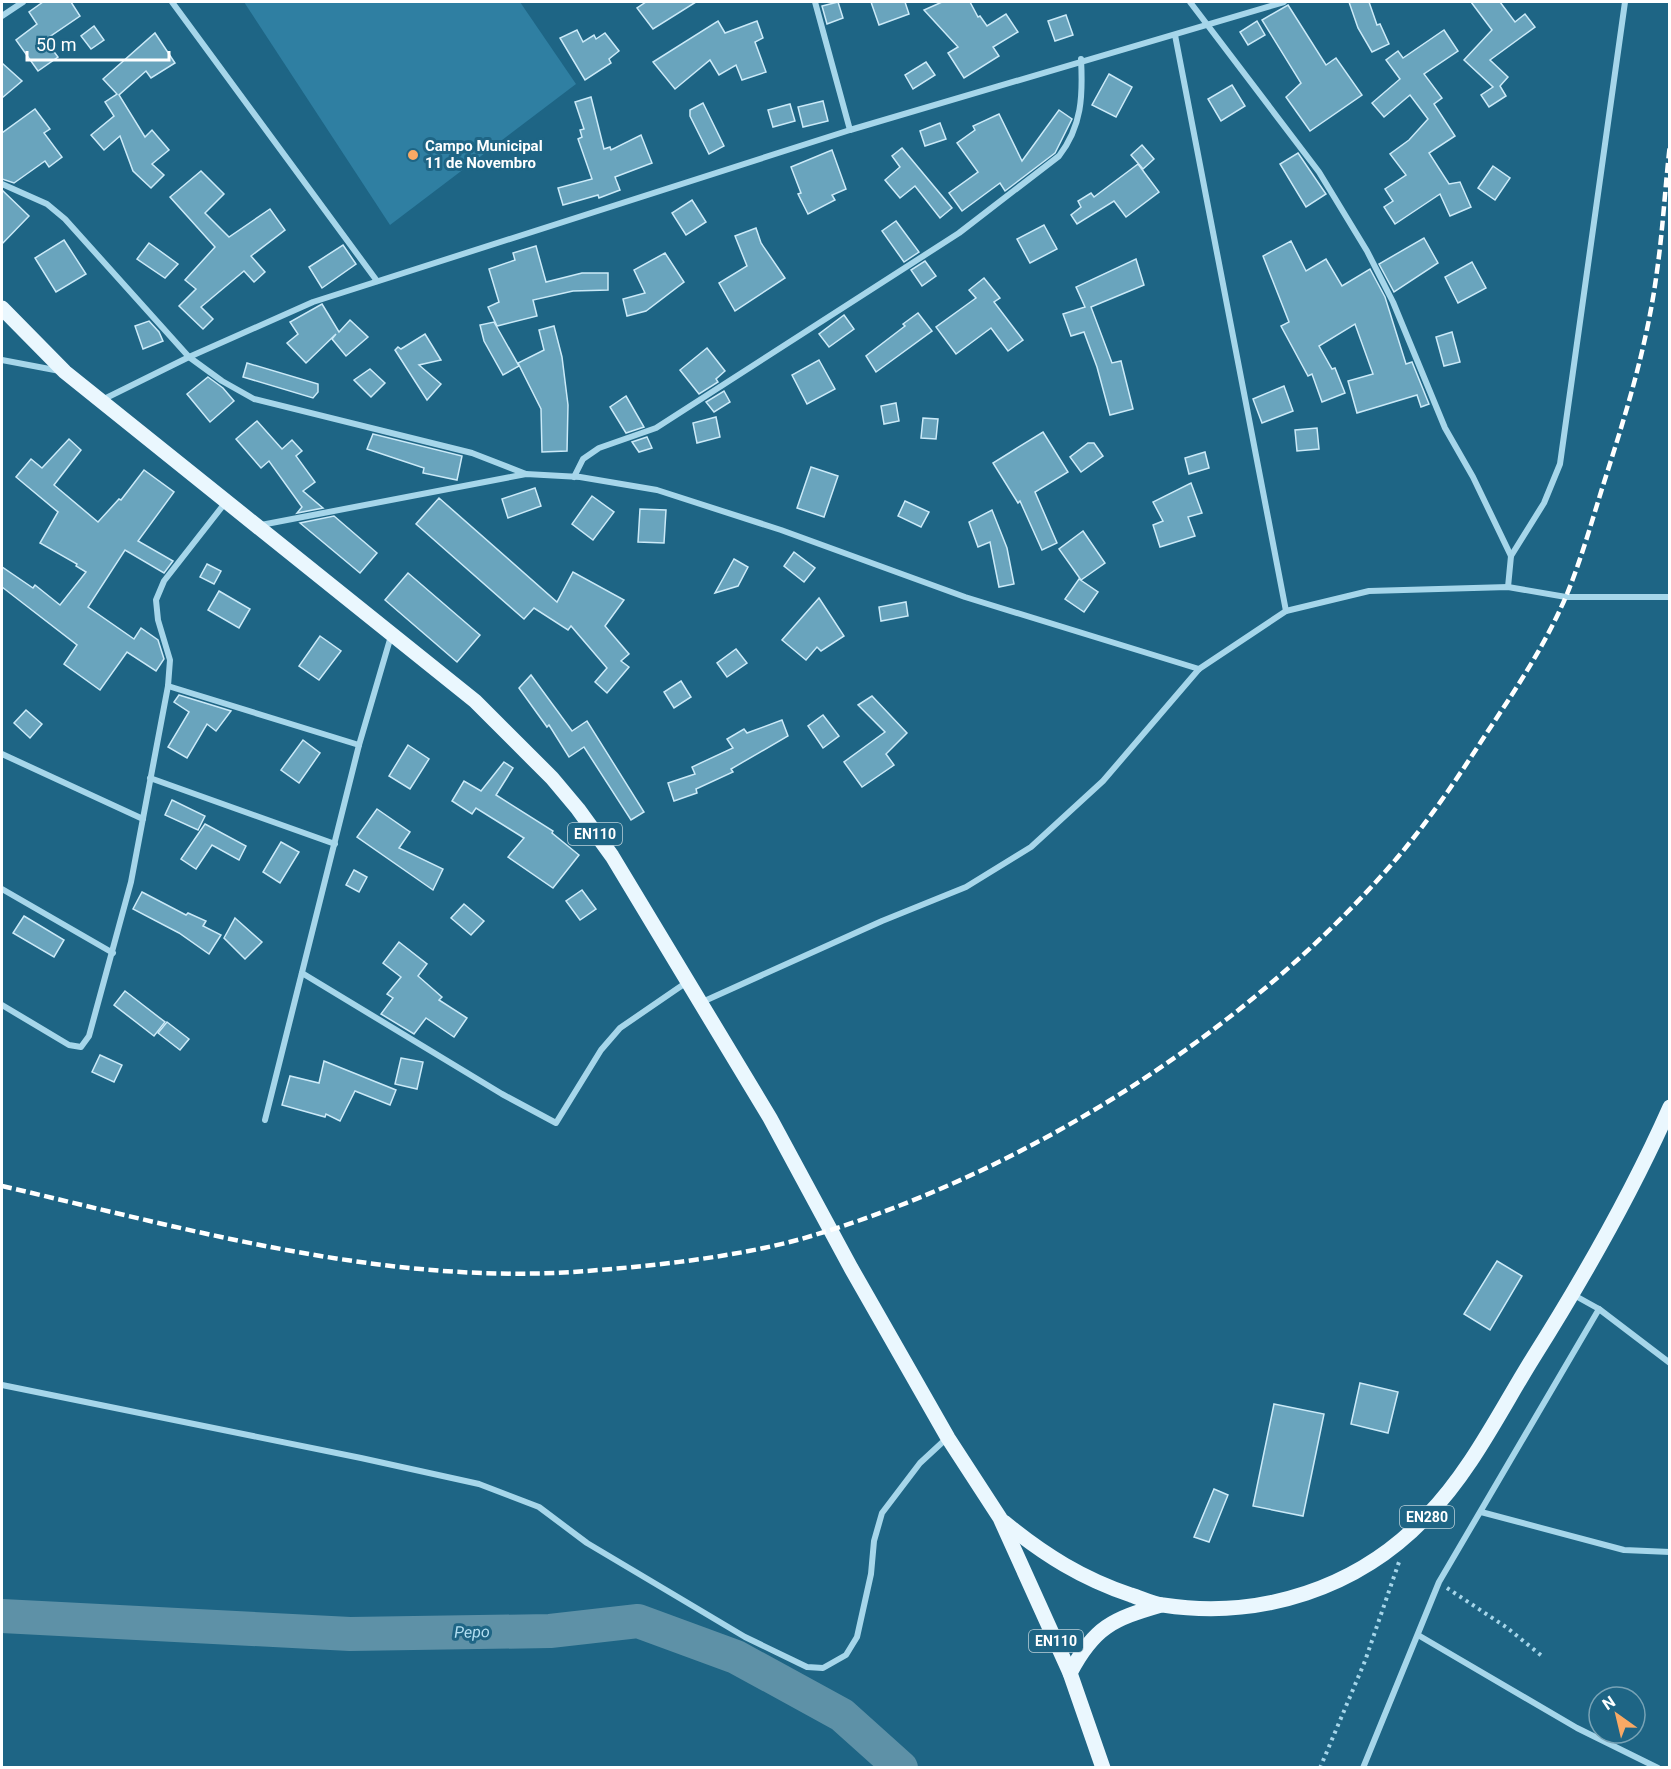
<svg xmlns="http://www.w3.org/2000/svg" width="1671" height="1769" viewBox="0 0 1671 1769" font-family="Roboto,sans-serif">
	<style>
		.green { fill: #2f7fa2 }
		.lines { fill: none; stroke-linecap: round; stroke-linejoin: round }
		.river { stroke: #5e91a7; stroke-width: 34 }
		.building { fill: #69a4bd; stroke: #cbeaf8; stroke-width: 1.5 }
		.path { stroke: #a6d6ea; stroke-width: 4; stroke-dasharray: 3 4.5; stroke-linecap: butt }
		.minor { stroke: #a6d6ea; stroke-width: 6 }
		.primary { stroke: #eaf7fe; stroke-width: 15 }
		.rail { stroke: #fff; stroke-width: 4.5; stroke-dasharray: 10 4.5; stroke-linecap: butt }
		.poi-dot { fill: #f9a965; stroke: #1e6585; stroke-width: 2 }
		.labels { text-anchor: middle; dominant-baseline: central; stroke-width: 6; stroke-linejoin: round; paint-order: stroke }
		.shield { fill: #1e6585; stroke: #bcd1da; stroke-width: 1.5 }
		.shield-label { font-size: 14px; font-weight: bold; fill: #fff }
		.poi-label { font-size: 15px; font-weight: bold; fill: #fff; stroke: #1e6585; text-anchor: start }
		.water-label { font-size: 16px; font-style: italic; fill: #b2dff2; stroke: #1e6585 }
	</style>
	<rect width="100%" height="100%" fill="#1e6585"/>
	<!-- green -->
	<path class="green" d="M244 2H520L576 84 390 225Z"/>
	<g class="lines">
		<!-- river -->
		<path class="river" d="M2 1616 350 1634 550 1631 638 1621 736 1657 842 1715 901 1768"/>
	</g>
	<!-- building -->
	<g class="building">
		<path d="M43 2H71L80 16 45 40 58 57 38 71 16 40 37 24 29 12Z"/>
		<path d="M646 2H696L653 29 637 8Z"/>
		<path d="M838 2 843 18 827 24 822 6Z"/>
		<path d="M871 2H905L909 14 879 25Z"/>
		<path d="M942 2H970L978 17 980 16 987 26 1006 14 1018 32 993 47 999 56 964 78 948 53 958 47 924 10Z"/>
		<path d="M1349 2H1369L1377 25 1380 24 1389 44 1372 52 1358 28Z"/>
		<path d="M1471 2H1500L1515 22 1525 14 1535 27 1490 60 1508 77 1500 86 1506 96 1489 107 1481 95 1493 87 1464 60 1492 30Z"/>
		<path d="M1288 5 1326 65 1336 58 1362 95 1310 131 1286 97 1301 83 1262 20Z"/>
		<path d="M1066 15 1073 35 1055 41 1048 21Z"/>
		<path d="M718 21 725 33 757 21 763 38 755 42 766 72 742 80 736 65 719 75 710 60 675 89 653 62Z"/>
		<path d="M1257 21 1265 35 1248 45 1240 32Z"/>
		<path d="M94 26 104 40 91 49 81 36Z"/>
		<path d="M577 30 583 42 594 35 596 39 605 33 619 51 609 59 611 63 585 80 560 38Z"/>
		<path d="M1444 30 1458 51 1424 74 1442 98 1434 104 1455 136 1429 153 1449 184 1460 182 1471 207 1450 216 1440 194 1395 224 1384 207 1393 201 1385 189 1406 175 1390 154 1409 140 1428 119 1410 95 1384 117 1372 103 1400 79 1386 60 1398 51 1403 58Z"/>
		<path d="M155 33 175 63 151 78 146 71 119 95 145 137 152 130 169 150 152 164 164 175 151 188 133 171 120 136 104 150 91 135 114 116 105 102 117 94 103 79Z"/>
		<path d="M926 62 935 75 913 89 905 75Z"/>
		<path d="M2 63 22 81 2 98Z"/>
		<path d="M1109 74 1132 87 1116 117 1092 105Z"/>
		<path d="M1232 85 1245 106 1221 121 1208 99Z"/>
		<path d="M591 97 604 149 610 147 611 150 641 135 652 163 615 177 620 190 599 198 598 195 563 205 558 188 592 179 578 139 582 137 580 130 584 129 575 102Z"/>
		<path d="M823 101 828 121 803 127 798 107Z"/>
		<path d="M703 103 724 146 709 154 690 116V110Z"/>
		<path d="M790 104 795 121 773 127 768 110Z"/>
		<path d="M35 109 50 129 44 133 62 157 49 167 45 161 14 183 2 179V133Z"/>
		<path d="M1059 110 1072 119 1055 153 1005 191 1000 183 962 211 949 193 978 172 957 143 975 130 973 126 999 114 1022 161Z"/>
		<path d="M940 123 946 139 925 146 920 131Z"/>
		<path d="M1142 145 1154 159 1143 169 1131 155Z"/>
		<path d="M902 148 952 208 940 218 915 186 900 198 885 180 900 167 892 156Z"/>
		<path d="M832 150 846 189 832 195 835 200 808 214 798 194 801 193 791 167Z"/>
		<path d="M1298 153 1326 194 1306 207 1280 164Z"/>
		<path d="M1138 164 1159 192 1126 217 1114 201 1077 224 1071 215 1081 207 1078 201 1091 193 1094 197Z"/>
		<path d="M1493 166 1510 178 1495 200 1478 188Z"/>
		<path d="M201 171 224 194 205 213 229 237 270 209 285 230 251 256 265 272 254 282 244 271 201 307 213 319 203 329 179 306 196 289 185 280 215 247 170 197Z"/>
		<path d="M2 190 29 216 2 244Z"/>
		<path d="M692 200 706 222 686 235 672 213Z"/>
		<path d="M896 221 919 252 904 262 882 231Z"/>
		<path d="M1044 225 1057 249 1030 263 1017 239Z"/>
		<path d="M756 228 761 243 785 278 735 311 719 283 747 266 735 236Z"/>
		<path d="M1424 238 1438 263 1394 292 1379 264Z"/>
		<path d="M64 240 86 274 56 292 35 258Z"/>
		<path d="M1291 241 1306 271 1326 259 1342 286 1370 269 1385 297 1406 364 1412 362 1429 404 1421 407 1417 395 1357 413 1348 381 1373 374 1355 324 1319 346 1332 369 1335 368 1345 393 1322 402 1312 374 1308 376 1281 326 1289 322 1263 256Z"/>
		<path d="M149 243 178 264 165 278 137 259Z"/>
		<path d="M343 245 356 264 322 288 309 267Z"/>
		<path d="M536 246 546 282 582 273H608V290L573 291 533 300 537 316 497 326 488 307 499 302 489 269 515 260 513 253Z"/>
		<path d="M665 253 684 282 646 311 627 316 623 299 645 293 634 270Z"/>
		<path d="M1136 259 1144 285 1091 307 1112 363 1121 361 1133 409 1110 415 1097 367 1084 332 1071 336 1063 314 1085 307 1076 287Z"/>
		<path d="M925 261 936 276 922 286 911 270Z"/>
		<path d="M1472 262 1486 288 1458 303 1445 277Z"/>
		<path d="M984 278 1000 298 994 302 1023 340 1008 351 991 328 956 354 936 327 976 298 969 290Z"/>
		<path d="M322 304 339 332 350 320 368 337 346 356 332 339 336 334 306 363 287 343 298 334 290 322Z"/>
		<path d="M918 313 932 331 876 372 866 356 905 326 903 324Z"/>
		<path d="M844 315 854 329 829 347 819 334Z"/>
		<path d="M149 321 159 332 163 341 143 349 135 326Z"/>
		<path d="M494 322 519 366 503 375 484 341 480 325Z"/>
		<path d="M554 326 562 357 568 405 567 451 542 452 541 409 518 363 544 350 539 330Z"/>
		<path d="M1452 332 1460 362 1444 366 1436 337Z"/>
		<path d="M425 334 441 360 419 365 441 384 427 400 395 350 398 347 401 349Z"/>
		<path d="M707 348 725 371 716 379 718 382 699 394 680 370Z"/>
		<path d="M819 360 835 389 807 404 792 375Z"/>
		<path d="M247 363 318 384V392L313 398 243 377Z"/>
		<path d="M370 369 385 383 371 397 354 380Z"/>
		<path d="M208 377 223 388 234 401 210 422 187 394Z"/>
		<path d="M1284 386 1293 411 1262 423 1253 399Z"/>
		<path d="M724 391 730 402 714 412 706 402Z"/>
		<path d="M626 396 644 427 626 433 610 407Z"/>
		<path d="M896 403 899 421 884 424 881 406Z"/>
		<path d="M716 417 720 437 697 443 693 423Z"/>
		<path d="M923 418 938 419 936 439 921 438Z"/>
		<path d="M257 421 282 449 292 440 302 451 296 456 315 482 303 491 323 508 297 513 302 507 269 461 261 468 236 439Z"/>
		<path d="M1317 428 1319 449 1297 451 1295 430Z"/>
		<path d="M1043 432 1068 472 1035 492 1057 543 1042 550 1020 501 1018 503 993 463Z"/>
		<path d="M373 434 462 456 457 480 423 473 424 468 367 449Z"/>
		<path d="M647 437 652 448 639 452 632 442Z"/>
		<path d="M69 439 81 450 54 485 98 522 119 499 121 500 144 470 174 492 138 541 173 561 164 573 125 550 88 607 134 639 141 628 158 640 164 659 156 671 127 652 100 690 64 664 77 645 2 587V567L33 588 35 585 60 605 86 572 76 566 77 564 40 543 58 512 16 477 31 459 42 468Z"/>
		<path d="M1088 443H1094L1103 456 1081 472 1070 457Z"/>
		<path d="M1205 452 1209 468 1189 474 1185 458Z"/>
		<path d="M811 467 838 476 824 517 797 508Z"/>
		<path d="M1191 483 1202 513 1188 517 1195 536 1160 547 1153 525 1163 521 1153 502Z"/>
		<path d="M535 488 541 506 508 518 502 499Z"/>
		<path d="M592 496 614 512 593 540 572 524Z"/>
		<path d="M439 498 557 602 573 572 624 600 605 626 629 654 621 661 629 667 607 693 595 682 607 668 571 626 568 630 534 608 524 619 416 524Z"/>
		<path d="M905 501 929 512 921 527 898 516Z"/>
		<path d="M640 509 666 510 664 543 638 542Z"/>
		<path d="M992 510 1007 548 1014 584 999 587 990 542 978 547 969 522Z"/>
		<path d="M334 516 377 553 360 573 300 523Z"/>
		<path d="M1083 531 1105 563 1081 580 1059 549Z"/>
		<path d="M794 552 815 568 804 582 784 566Z"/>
		<path d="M734 559 748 567 738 586 715 593Z"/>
		<path d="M207 564 221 571 214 584 200 577Z"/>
		<path d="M408 573 480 635 457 662 385 600Z"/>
		<path d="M1079 579 1098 592 1084 612 1065 599Z"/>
		<path d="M219 591 250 609 239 628 208 610Z"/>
		<path d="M819 598 844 636 821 651 817 647 806 660 782 640Z"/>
		<path d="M906 602 908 616 881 621 879 607Z"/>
		<path d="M320 636 341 651 319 680 299 666Z"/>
		<path d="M736 649 747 663 727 677 717 663Z"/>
		<path d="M531 675 572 731 587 721 644 812 631 820 584 747 569 757 549 725 547 727 519 688Z"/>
		<path d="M681 681 691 697 674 708 664 692Z"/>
		<path d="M179 695 231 711 216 731 207 724 187 758 168 747 189 712 174 702Z"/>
		<path d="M872 696 907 733 886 754 894 765 862 787 844 762 885 732 858 705Z"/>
		<path d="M26 710 42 724 30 738 14 723Z"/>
		<path d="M823 715 839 736 823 748 808 726Z"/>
		<path d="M782 720 788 736 731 769 733 772 696 789 697 793 674 801 668 783 695 774 692 767 733 748 727 739 744 729 747 733Z"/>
		<path d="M303 740 320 753 299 783 281 770Z"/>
		<path d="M408 745 429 759 410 789 389 776Z"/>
		<path d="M504 762 513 768 496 795 553 831 552 833 579 855 553 888 508 857 524 838 476 808 472 814 452 801 464 781 481 791Z"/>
		<path d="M172 800 205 816 198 830 165 815Z"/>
		<path d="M377 809 410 832 399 848 443 869 433 890 357 837Z"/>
		<path d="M205 824 246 846 239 860 212 845 196 869 181 859Z"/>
		<path d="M281 842 299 852 280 883 263 872Z"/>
		<path d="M354 870 367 877 359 892 346 885Z"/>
		<path d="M582 890 596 909 580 920 566 901Z"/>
		<path d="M142 892 186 915 188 913 206 921 203 926 221 935 209 954 179 933 133 909Z"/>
		<path d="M464 904 484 921 471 935 451 918Z"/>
		<path d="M24 916 64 940 54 957 13 933Z"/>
		<path d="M235 918 262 942 245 959 224 938Z"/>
		<path d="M399 942 427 964 418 976 442 997 439 1000 467 1018 454 1037 426 1018 414 1034 381 1014 393 998 387 994 401 977 383 963Z"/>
		<path d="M125 991 165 1022 154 1036 114 1005Z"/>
		<path d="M167 1022 189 1039 180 1050 158 1033Z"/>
		<path d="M100 1055 122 1065 114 1082 92 1072Z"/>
		<path d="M401 1058 423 1062 417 1089 395 1084Z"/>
		<path d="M324 1061 396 1090 390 1105 355 1091 340 1121 326 1114 325 1117 282 1105 290 1076 319 1083Z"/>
		<path d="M1497 1261 1522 1276 1490 1330 1464 1314Z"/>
		<path d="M1360 1383 1398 1392 1388 1433 1351 1424Z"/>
		<path d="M1274 1404 1324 1414 1303 1516 1253 1506Z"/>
		<path d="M1214 1489 1228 1495 1209 1542 1194 1537Z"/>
	</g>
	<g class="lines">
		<!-- path -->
		<g class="path">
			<path d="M1447 1588 1506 1627 1542 1656"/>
			<path d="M1320 1768 1365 1661 1399 1562"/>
		</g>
		<!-- minor -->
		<g class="minor">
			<path d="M172 2 377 281"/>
			<path d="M815 2 850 130"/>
			<path d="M1190 2 1319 172 1367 251 1393 302 1445 428 1473 477 1511 556 1508 587"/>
			<path d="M2 16 23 2"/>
			<path d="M1175 35 1286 611"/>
			<path d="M2 184 47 204 65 219 189 357 222 381 254 399 472 453 526 474"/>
			<path d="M2 360 60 371"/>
			<path d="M102 400 189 357 313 302 850 130 1284 2"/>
			<path d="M574 477 583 459 599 448 656 428 959 233 1059 156C1082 126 1083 96 1081 59"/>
			<path d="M261 525 526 474 580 477 657 490 781 530 965 597 1199 669"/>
			<path d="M1511 556 1544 503 1560 464 1625 2"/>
			<path d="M168 686 359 745"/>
			<path d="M2 754 143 819"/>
			<path d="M150 778 335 844"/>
			<path d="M2 889 113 953"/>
			<path d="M302 973 502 1094 556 1123 601 1050 620 1028 687 982"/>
			<path d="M700 1003 882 921 966 887 1031 847 1103 781 1199 669 1286 611 1369 591 1508 587 1566 597H1670"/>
			<path d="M2 1005 69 1045 81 1047 89 1036 131 882 168 686 170 660 158 620 156 600 164 581 225 503"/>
			<path d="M265 1120 359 745 391 636"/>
			<path d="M1599 1309 1670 1363"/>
			<path d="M2 1385 361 1458 479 1484 539 1507 587 1543 745 1637 807 1667 823 1668 846 1655 857 1637 871 1574 874 1541 882 1513 920 1463 947 1438"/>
			<path d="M1481 1512 1624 1550 1670 1552"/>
			<path d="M1418 1635 1577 1728 1658 1768"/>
			<path d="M1363 1768 1439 1582 1599 1309 1572 1294"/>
		</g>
		<!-- primary -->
		<g class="primary">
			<path d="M2 308 65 372 475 701 552 778 578 809 612 856 770 1118 851 1268 948 1438 1000 1518 1070 1673 1103 1768"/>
			<path d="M1004 1522C1044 1555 1083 1579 1131 1595 1141 1598 1152 1604 1163 1605 1261 1620 1359 1588 1427 1516 1471 1471 1500 1411 1533 1358 1584 1277 1631 1195 1670 1107"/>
			<path d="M1070 1673C1094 1627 1113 1619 1161 1605"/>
		</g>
		<!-- rail -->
		<path class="rail" d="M2 1186C188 1229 379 1284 572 1272 645 1267 732 1258 801 1239 1020 1176 1241 1037 1391 865 1426 825 1457 779 1486 734 1516 689 1546 644 1567 594 1583 555 1594 513 1607 473 1628 407 1648 341 1657 271 1663 229 1665 187 1670 144"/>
	</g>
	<!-- markers -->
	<circle class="poi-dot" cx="413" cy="155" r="6"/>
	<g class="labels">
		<!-- shield labels -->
		<g class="shield">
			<rect x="568" y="823" width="54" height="22" rx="4.5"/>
			<rect x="1400" y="1506" width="54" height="22" rx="4.5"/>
			<rect x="1029" y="1630" width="54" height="22" rx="4.5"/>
		</g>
		<g class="shield-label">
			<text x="595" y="834">EN110</text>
			<text x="1427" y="1517">EN280</text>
			<text x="1056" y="1641">EN110</text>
		</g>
		<!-- poi labels -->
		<g class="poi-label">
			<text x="425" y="146">Campo Municipal<tspan x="425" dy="17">11 de Novembro</tspan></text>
		</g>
		<!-- water labels -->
		<g class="water-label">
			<text transform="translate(472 1632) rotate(-1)">Pepo</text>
		</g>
	</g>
	<!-- border -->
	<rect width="1671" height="1769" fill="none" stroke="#ffffff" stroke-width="6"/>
	<!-- north arrow -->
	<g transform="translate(1617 1715) rotate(326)"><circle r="28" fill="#1e6585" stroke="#78a3b6" stroke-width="1.5"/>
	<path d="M0-4.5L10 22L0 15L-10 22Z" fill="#f9a965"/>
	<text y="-9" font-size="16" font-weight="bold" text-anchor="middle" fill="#ffffff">N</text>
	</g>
	<!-- scale -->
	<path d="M27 51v9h142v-9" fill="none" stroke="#ffffff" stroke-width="3"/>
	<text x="36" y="51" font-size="18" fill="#ffffff" stroke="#1e6585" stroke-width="4.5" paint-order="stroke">50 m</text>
</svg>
